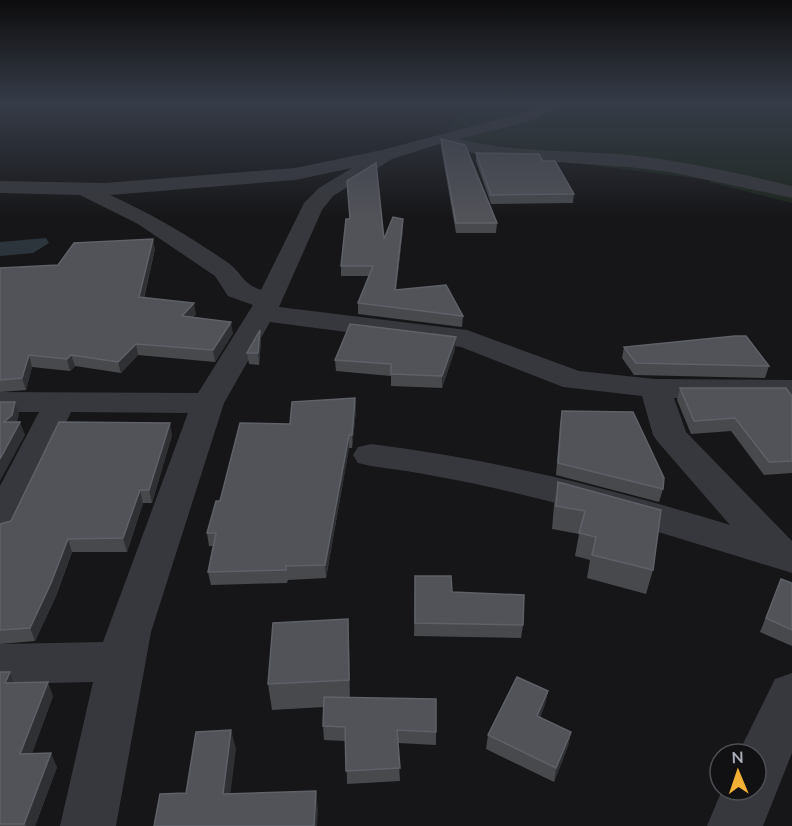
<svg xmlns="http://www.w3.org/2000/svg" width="792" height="826" viewBox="0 0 792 826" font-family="Mulish,sans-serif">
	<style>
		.green { fill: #1e261f }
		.water { fill: #2c353c }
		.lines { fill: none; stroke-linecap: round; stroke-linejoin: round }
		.minor { fill: #37383d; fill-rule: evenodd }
		.wall { fill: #47494d }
		.shaded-wall { fill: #2f3033 }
		.building { fill: #525359; stroke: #5f6168; stroke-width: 1.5 }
	</style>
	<rect width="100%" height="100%" fill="#161618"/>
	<!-- green -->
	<path class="green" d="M463 102H792V203L705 181 711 182 708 180C663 174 618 168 572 163 535 158 473 164 443 140Z"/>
	<!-- water -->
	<path class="water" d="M46 238 49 243 33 253 0 256V242Z"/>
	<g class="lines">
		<!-- minor -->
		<g class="minor">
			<path d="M548 102H570L527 122 459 139C514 153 572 150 629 155 684 161 738 173 792 186V198L670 172 629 167 514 159 468 152 439 144 392 159 333 196 322 210 279 307 467 330 579 371 655 379 792 380V398H674L686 432 792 541V573C651 530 518 485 371 466L358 463 353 455 358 447 371 444C494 459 612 489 730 525L658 442 653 435 642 396 563 387 461 347 270 322 224 403 151 632 116 826H60L93 682 0 684V644L103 642 188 413 71 412 20 523 14 533 0 537V486L39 412H0V392L198 393 253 305 228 296 215 276 138 224 80 195 0 193V181L105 183 295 168 382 150 516 115ZM352 168 319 188 304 203 261 290C241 283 242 272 227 262 189 236 152 214 110 195L295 180Z"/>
			<path d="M779 102H792V109Z"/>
			<path d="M792 673V753L763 826H707L722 790H756V754H738L775 679Z"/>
		</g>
	</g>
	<!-- wall -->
	<g class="wall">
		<path d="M441 139 497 223 496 233H456L441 147Z"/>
		<path d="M476 153 574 194 573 203 491 204 476 161Z"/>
		<path d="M347 181 384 239 403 229 396 290 463 316 462 327 358 314V303L369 276H341V266L350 219Z"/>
		<path d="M155 249 144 298 196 314 193 317 233 333 215 362 138 355 121 373 75 366 70 371 32 367 26 390 0 392V268L58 265Z"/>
		<path d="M260 330 261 342 259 365 249 364 247 353Z"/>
		<path d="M624 347 769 366 765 378 634 375 622 358Z"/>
		<path d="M455 349 442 388 391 386V376L336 371 335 360Z"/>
		<path d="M680 388 792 396V473L764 475 731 431 691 434 677 400Z"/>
		<path d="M355 398 356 410 352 448H349L326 578 288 580 287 583 211 585 208 572 214 546H209L207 533 220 501Z"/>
		<path d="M562 411 663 489 659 502 556 475 560 424Z"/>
		<path d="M172 435 152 503H143L127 552H72L56 596 35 641 0 644V524L11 521Z"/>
		<path d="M558 482 653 570 646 594 587 578 590 560 575 556 579 534 552 529 554 505Z"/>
		<path d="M415 576 523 625 521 638 414 636Z"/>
		<path d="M781 579 792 583V646L760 632Z"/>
		<path d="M349 645 350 697 436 732V745L398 743 400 781 347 784 346 741 324 740 323 726 324 707 272 710 268 684Z"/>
		<path d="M0 672H10L15 683 53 696 32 753 57 767 35 826H0Z"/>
		<path d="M548 691 545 704 540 718 571 732 568 746 554 782 486 749 488 735Z"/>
	</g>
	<!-- shaded-wall -->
	<g class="shaded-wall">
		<path d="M403 219V229L395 300V290Z"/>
		<path d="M153 239 155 249 141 308 139 297Z"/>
		<path d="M194 303 196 314 184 327 182 316Z"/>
		<path d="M231 322 233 333 215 362 213 350Z"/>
		<path d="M260 330 261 342 259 365 258 353Z"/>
		<path d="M456 337 455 349 442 388V376Z"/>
		<path d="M136 344 138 355 121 373 118 362Z"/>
		<path d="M29 355 32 367 26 390 22 378Z"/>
		<path d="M71 355 75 366 70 371 67 359Z"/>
		<path d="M355 398 356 410 352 448V435Z"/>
		<path d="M15 402 19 414 16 427 4 422Z"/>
		<path d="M20 422 25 435 0 481V459Z"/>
		<path d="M170 423 172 435 152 503 149 490Z"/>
		<path d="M349 435V448L326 578 325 565Z"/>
		<path d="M140 490 143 503 127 552 123 538Z"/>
		<path d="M68 539 72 552 56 596 35 641 30 628Z"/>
		<path d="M348 619 349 645 350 706 349 680Z"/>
		<path d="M10 672 16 686 5 683Z"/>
		<path d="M48 682 53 696 27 767 20 754Z"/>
		<path d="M548 691 545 704 535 730 537 716Z"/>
		<path d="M231 730 236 749 228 813 223 794Z"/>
		<path d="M571 732 568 746 554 782 556 768Z"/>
		<path d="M51 753 57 767 35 826H26L24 824Z"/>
		<path d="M316 791 318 810 317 826H314Z"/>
	</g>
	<!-- building -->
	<g class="building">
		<path d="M441 139 465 145 497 223H456Z"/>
		<path d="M476 153 539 154 543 161H555L574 194 491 195Z"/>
		<path d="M376 163 384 239 393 217 403 219 395 290 446 285 463 316 358 303 373 266H341L346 219H350L347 181Z"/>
		<path d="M153 239 139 297 194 303 182 316 231 322 213 350 136 344 118 362 71 355 67 359 29 355 22 378 0 380V268L58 265 74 243Z"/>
		<path d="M350 324 456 337 442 376 391 374V364L335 360Z"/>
		<path d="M260 330 258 353H247Z"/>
		<path d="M735 336H746L769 366 636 363 624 347Z"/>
		<path d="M680 388H786L792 396V461L769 462 735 418 694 421Z"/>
		<path d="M355 398 352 435H349L325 565 286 566V570L208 572 216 533H207L216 501H220L240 423 290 424 292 402Z"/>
		<path d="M0 402H15L12 415 4 422H20L0 459Z"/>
		<path d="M562 411 633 412 664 478 663 489 558 463Z"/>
		<path d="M59 422 170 423 149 490H140L123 538 68 539 51 583 30 628 0 630V524L11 521Z"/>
		<path d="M558 482 661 510 653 570 592 555 596 537 579 533 585 511 556 506Z"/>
		<path d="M415 576H451L452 592 524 595 523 625 415 623Z"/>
		<path d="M781 579 792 583V630L766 618Z"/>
		<path d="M348 619 349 680 268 684 273 623Z"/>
		<path d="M0 672H10L5 683 48 682 20 754 51 753 24 824H0Z"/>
		<path d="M517 677 548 691 537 716 571 732 556 768 488 735Z"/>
		<path d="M324 697 436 699V732L397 730 400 768 346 771 345 727 323 726Z"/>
		<path d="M231 730 223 794 316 791 314 826H154L160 794 186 793 196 732Z"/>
	</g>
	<!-- sky -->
	<linearGradient id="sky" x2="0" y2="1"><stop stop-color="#0c0c0d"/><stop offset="0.47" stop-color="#363c48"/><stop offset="1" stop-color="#363c48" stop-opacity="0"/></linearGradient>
	<rect width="792" height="218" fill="url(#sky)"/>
	<!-- north arrow -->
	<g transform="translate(738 772) rotate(358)"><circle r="28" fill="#111113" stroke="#4d4f55" stroke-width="1.5"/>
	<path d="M0-4.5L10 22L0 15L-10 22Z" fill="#f2b134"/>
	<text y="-9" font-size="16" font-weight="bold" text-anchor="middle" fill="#a8adb8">N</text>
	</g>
</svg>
